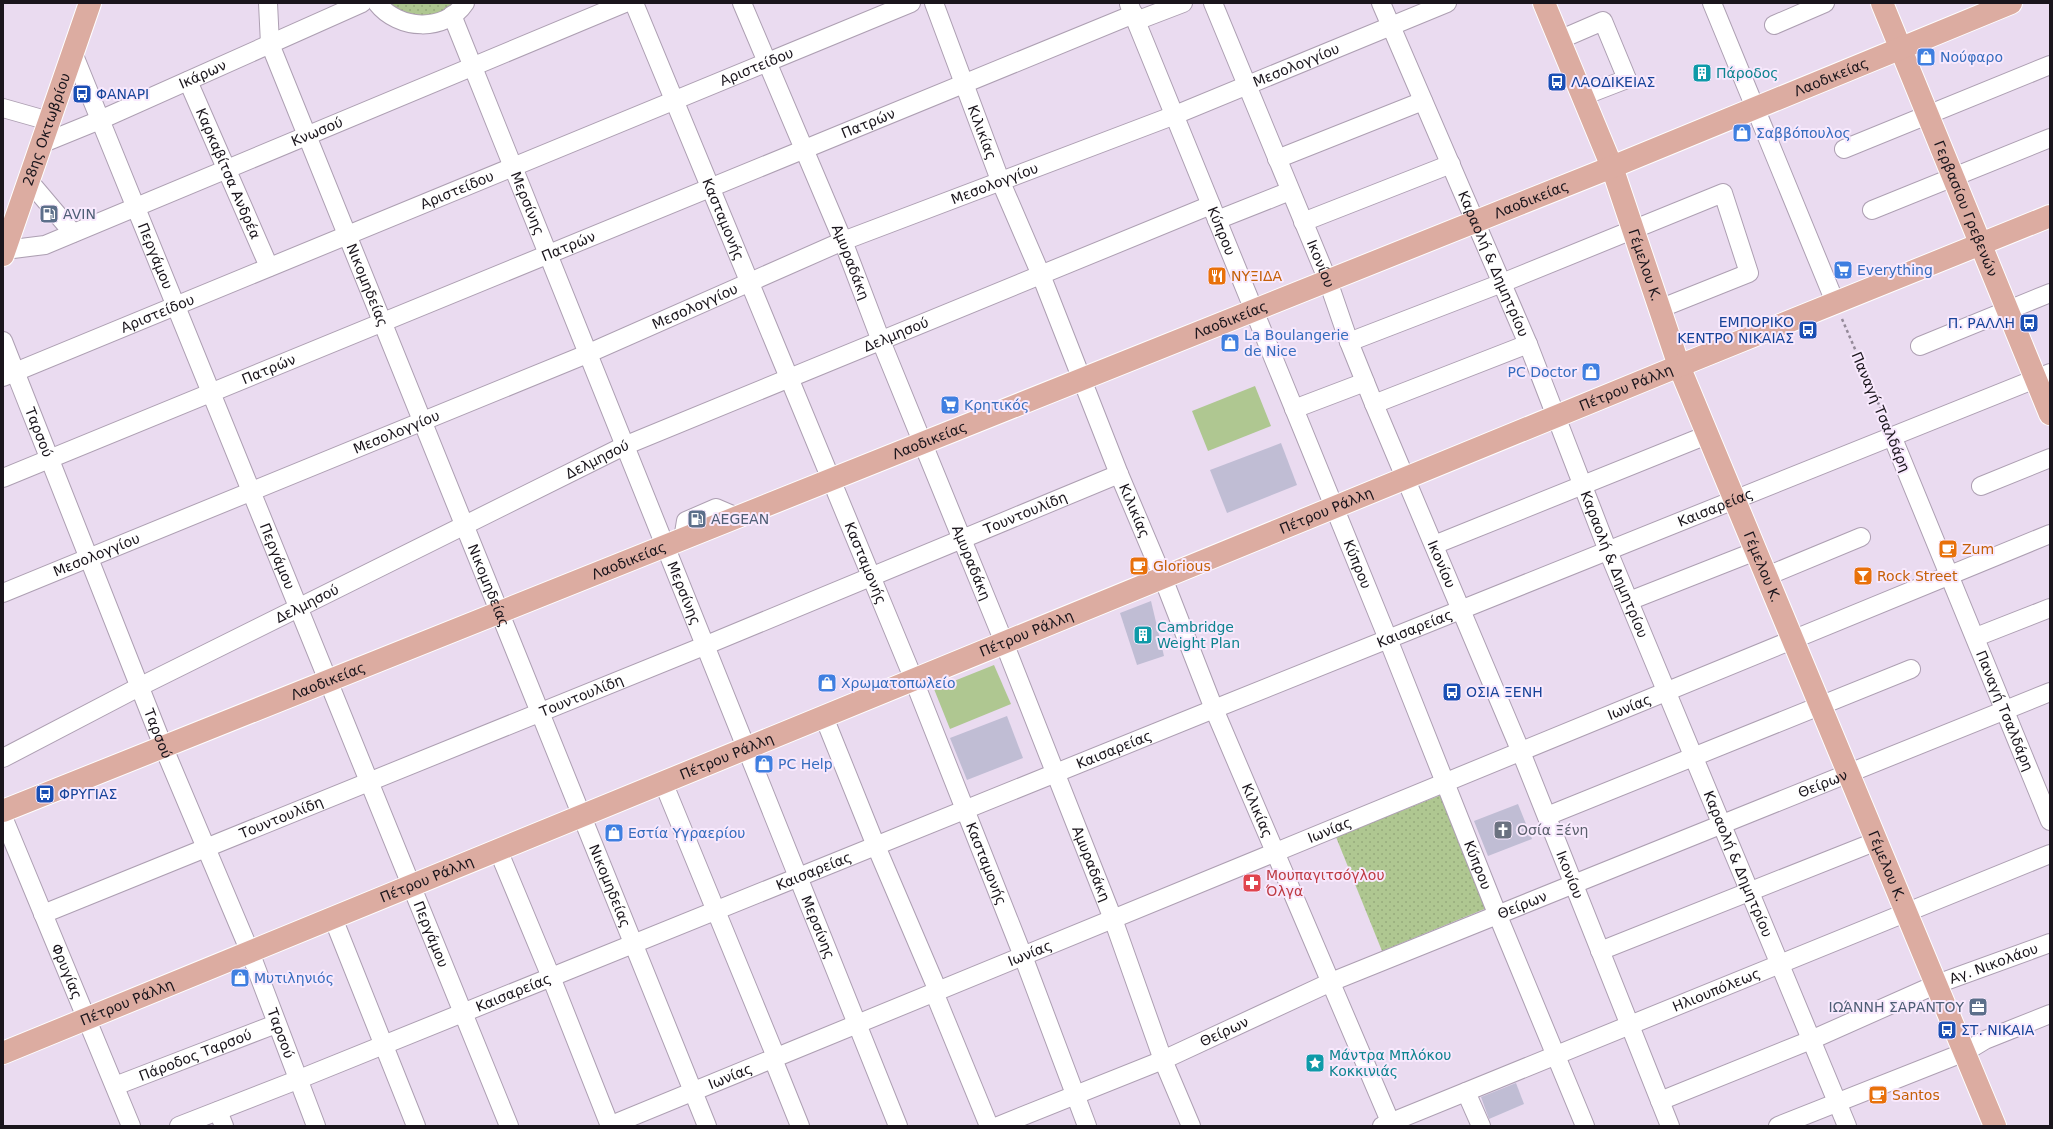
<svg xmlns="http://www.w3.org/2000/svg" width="2053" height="1129" viewBox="0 0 2053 1129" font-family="'DejaVu Sans',sans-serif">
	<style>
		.park { fill: url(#park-dots) }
		.garden { fill: #afc791 }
		.building { fill: #c0bdd4 }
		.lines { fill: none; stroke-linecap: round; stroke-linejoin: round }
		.minor-casing { stroke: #ad9fb2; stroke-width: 20 }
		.major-casing { stroke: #fff; stroke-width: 24 }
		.path { stroke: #948999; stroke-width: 2.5; stroke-dasharray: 3 3; stroke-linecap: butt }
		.minor { stroke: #fff; stroke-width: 18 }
		.major { stroke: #dcaca1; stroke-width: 22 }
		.labels { text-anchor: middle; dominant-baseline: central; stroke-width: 4; stroke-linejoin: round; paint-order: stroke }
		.shop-label { font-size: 14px; fill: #366cbe; stroke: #f8e9fd; text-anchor: start }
		.street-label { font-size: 14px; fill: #1a151c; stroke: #f8e9fd }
		.culture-label { font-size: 14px; fill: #0d838f; stroke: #f8e9fd; text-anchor: start }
		.transit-label { font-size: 14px; fill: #164399; stroke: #f8e9fd; text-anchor: start }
		.service-label { font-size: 14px; fill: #4e5e75; stroke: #f8e9fd; text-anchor: start }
		.food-label { font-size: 14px; fill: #c56008; stroke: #f8e9fd; text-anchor: start }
		.worship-label { font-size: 14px; fill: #5b616d; stroke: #f8e9fd; text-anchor: start }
		.health-label { font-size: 14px; fill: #be3a42; stroke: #f8e9fd; text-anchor: start }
	</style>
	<defs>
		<pattern id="park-dots" width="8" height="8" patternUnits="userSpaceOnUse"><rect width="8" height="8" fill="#afc791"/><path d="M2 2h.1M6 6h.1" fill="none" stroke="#96aa7c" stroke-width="1.8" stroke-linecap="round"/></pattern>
	</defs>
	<rect width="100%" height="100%" fill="#eadbf0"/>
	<!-- park -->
	<g class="park">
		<path d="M386 3H456L441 15 410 18Z"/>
		<path d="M1441 795 1487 908 1382 951 1336 837Z"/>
	</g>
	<!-- garden -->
	<g class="garden">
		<path d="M1255 386 1271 426 1208 451 1192 411Z"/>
		<path d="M994 665 1011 704 950 729 934 689Z"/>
	</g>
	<!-- building -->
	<g class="building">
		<path d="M1281 443 1297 485 1227 513 1210 470Z"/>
		<path d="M1151 601 1164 656 1137 665 1120 613Z"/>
		<path d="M1007 716 1023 758 967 780 950 738Z"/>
		<path d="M1518 804 1532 839 1488 856 1474 821Z"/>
		<path d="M1516 1083 1524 1104 1489 1119 1481 1097Z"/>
	</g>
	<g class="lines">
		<defs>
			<g id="minor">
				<path id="s1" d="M268 3 270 44 707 1126"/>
				<path d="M377 3C398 30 445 33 465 3"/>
				<path id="s2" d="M634 3 909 668 1023 956 1087 1126"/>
				<path id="s3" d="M742 3 843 241 881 341 999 630 1113 919 1163 1060 1191 1126"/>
				<path id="s4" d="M934 3 1000 180 1041 275 1119 474 1163 578 1214 709 1392 1126"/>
				<path id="s5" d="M1213 3 1328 281 1349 342 1374 404 1521 752 1670 1126"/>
				<path id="s6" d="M1381 3 1528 344 1608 551 1847 1126"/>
				<path d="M1712 3 1835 302"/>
				<path id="s7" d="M1129 4 1388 639 1498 916 1585 1126"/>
				<path id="s8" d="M452 15 898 1126"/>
				<path d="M1136 21 1183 3"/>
				<path d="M1774 25 1825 3"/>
				<path d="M1559 40 1603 21 1627 79 1583 96"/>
				<path id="s9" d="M73 53 509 1126"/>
				<path id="s10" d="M188 81 269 267"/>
				<path d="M3 108 49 121"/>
				<path id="s11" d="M41 144 100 120 362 3"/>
				<path d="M1844 149 2050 65"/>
				<path d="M1277 159 1423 101"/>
				<path d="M29 181 73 233"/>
				<path d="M1872 210 2050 138"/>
				<path d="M1217 220 1290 191"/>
				<path d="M1303 222 1451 164"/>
				<path id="s12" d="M5 250 45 245 625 3"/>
				<path id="s13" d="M3 341 163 746 250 952 316 1126"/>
				<path d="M1349 342 1502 283 1723 193 1749 273 1659 309"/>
				<path d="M1920 346 2050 293"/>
				<path id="s14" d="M3 377 911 3"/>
				<path d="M1374 404 1528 344"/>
				<path d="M1294 409 1365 382"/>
				<path id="s15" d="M1892 436 2050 821"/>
				<path id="s16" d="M3 478 1134 14"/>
				<path d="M1981 486 2050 458"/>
				<path d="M683 539 686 521 716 508 737 517"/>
				<path d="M1434 545 1707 435"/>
				<path d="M1767 576 1861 537"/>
				<path id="s17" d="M3 593 587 354 843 241 1175 115 1447 3"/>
				<path d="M1629 601 1756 551"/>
				<path d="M1976 637 2050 608"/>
				<path d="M824 717 876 846 938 991"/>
				<path id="s18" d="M3 758 139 687 624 446 1211 205"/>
				<path d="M663 782 776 1057"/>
				<path d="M1547 816 1911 669"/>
				<path id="s19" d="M3 817 131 1126"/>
				<path d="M498 850 551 977 610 1126"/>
				<path id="s20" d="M43 914 704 646 1119 474"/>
				<path d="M333 918 416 1126"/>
				<path d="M1600 951 1877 841"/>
				<path d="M934 992 989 1126"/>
				<path d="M773 1059 800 1126"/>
				<path id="s21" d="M115 1086 276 1024"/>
				<path d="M1466 1092 1481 1126"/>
				<path id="s22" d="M1660 1101 1811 1040 1937 984 2050 943"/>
				<path d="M218 1111 224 1126"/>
				<path id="s23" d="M179 1126 297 1080 1214 709 2050 373"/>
				<path id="s24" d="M609 1126 2050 534"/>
				<path id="s25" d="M998 1126 1163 1060 1331 982 2050 692"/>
				<path id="s26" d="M1382 1126 2050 854"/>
				<path d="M1778 1126 1965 1052 1985 1040 2050 1014"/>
			</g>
			<g id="major">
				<path id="s27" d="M1544 3 1612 167 1679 366 1995 1126"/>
				<path id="s28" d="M1882 3 2050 414"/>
				<path id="s29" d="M3 255 90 3"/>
				<path id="s30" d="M3 811 1612 167 2011 3"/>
				<path id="s31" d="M3 1053 1679 366 2050 216"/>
			</g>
		</defs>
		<!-- minor casing -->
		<use href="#minor" class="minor-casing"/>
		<!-- major casing -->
		<use href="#major" class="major-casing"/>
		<!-- path -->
		<path class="path" d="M1842 319 1886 421"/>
		<!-- minor -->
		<use href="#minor" class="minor"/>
		<!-- major -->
		<use href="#major" class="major"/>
	</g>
	<!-- icons -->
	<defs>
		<symbol id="shop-square" viewBox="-11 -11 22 22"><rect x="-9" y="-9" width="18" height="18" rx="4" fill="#3f7fe0" stroke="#f8e9fd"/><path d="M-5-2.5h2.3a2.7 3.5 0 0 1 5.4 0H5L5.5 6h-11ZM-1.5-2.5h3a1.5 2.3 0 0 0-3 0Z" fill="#fff"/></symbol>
		<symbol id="building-square" viewBox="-11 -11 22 22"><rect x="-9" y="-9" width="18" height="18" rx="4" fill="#0f9aa8" stroke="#f8e9fd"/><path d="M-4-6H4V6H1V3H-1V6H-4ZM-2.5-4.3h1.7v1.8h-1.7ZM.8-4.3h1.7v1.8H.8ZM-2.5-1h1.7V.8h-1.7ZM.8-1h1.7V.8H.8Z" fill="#fff"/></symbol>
		<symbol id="bus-square" viewBox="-11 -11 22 22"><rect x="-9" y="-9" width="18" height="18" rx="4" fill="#1a4fb4" stroke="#f8e9fd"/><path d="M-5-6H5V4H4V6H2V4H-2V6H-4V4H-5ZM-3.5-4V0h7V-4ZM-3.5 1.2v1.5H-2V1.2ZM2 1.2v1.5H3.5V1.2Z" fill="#fff"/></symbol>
		<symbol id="fuel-square" viewBox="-11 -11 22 22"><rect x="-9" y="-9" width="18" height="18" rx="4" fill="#5c6f8a" stroke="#f8e9fd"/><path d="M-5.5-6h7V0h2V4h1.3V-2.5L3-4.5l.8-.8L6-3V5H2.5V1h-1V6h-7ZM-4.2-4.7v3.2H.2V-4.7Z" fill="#fff"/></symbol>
		<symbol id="supermarket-square" viewBox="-11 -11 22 22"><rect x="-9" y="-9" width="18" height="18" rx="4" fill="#3f7fe0" stroke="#f8e9fd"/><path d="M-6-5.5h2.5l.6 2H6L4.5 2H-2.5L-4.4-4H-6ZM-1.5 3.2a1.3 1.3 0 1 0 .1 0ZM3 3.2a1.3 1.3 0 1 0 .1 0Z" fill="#fff"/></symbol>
		<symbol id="restaurant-square" viewBox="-11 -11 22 22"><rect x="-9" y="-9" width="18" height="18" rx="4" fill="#e8710a" stroke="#f8e9fd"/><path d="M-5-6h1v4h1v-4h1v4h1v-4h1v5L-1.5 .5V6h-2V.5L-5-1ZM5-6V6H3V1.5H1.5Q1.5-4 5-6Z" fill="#fff"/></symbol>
		<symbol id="cafe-square" viewBox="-11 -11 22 22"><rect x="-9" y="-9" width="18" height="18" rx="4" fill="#e8710a" stroke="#f8e9fd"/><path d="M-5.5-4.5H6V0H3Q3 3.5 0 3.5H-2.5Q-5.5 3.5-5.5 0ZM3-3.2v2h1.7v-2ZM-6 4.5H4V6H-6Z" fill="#fff"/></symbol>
		<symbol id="bar-square" viewBox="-11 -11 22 22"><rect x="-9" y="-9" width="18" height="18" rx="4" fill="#e8710a" stroke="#f8e9fd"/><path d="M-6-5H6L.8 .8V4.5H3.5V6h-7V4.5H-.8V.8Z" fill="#fff"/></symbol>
		<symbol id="church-square" viewBox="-11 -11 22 22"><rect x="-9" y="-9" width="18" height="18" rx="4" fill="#6b7280" stroke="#f8e9fd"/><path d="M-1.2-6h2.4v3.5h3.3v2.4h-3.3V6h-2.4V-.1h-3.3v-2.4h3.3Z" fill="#fff"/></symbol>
		<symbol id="pharmacy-square" viewBox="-11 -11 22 22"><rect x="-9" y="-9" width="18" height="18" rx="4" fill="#e0444e" stroke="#f8e9fd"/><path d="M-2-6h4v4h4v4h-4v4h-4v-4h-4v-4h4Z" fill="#fff"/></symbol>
		<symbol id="office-square" viewBox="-11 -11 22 22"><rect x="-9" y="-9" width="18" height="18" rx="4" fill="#5c6f8a" stroke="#f8e9fd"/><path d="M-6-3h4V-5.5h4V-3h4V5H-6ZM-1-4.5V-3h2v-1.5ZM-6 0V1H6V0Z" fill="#fff"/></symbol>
		<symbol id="sight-square" viewBox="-11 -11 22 22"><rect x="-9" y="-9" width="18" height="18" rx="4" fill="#0f9aa8" stroke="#f8e9fd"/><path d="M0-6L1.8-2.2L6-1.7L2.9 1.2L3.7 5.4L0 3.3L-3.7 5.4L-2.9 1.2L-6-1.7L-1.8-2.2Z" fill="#fff"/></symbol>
	</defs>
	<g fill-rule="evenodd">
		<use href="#shop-square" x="1915" y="46" width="22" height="22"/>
		<use href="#building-square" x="1691" y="62" width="22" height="22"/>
		<use href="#bus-square" x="1546" y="71" width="22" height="22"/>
		<use href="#bus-square" x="71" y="83" width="22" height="22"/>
		<use href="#shop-square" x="1731" y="122" width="22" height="22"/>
		<use href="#fuel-square" x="38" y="203" width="22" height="22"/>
		<use href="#supermarket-square" x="1832" y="259" width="22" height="22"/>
		<use href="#restaurant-square" x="1206" y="265" width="22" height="22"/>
		<use href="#bus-square" x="2018" y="312" width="22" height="22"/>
		<use href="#bus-square" x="1797" y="319" width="22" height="22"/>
		<use href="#shop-square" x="1219" y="332" width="22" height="22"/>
		<use href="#shop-square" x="1580" y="361" width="22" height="22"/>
		<use href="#supermarket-square" x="939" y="394" width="22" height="22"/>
		<use href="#fuel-square" x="686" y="508" width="22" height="22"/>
		<use href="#cafe-square" x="1937" y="538" width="22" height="22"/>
		<use href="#cafe-square" x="1128" y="555" width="22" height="22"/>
		<use href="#bar-square" x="1852" y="565" width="22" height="22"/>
		<use href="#building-square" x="1132" y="624" width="22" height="22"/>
		<use href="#shop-square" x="816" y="672" width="22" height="22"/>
		<use href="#bus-square" x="1441" y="681" width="22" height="22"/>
		<use href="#shop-square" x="753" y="753" width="22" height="22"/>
		<use href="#bus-square" x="34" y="783" width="22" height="22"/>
		<use href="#church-square" x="1492" y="819" width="22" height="22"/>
		<use href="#shop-square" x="603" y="822" width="22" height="22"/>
		<use href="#pharmacy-square" x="1241" y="872" width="22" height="22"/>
		<use href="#shop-square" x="229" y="967" width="22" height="22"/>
		<use href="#office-square" x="1967" y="996" width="22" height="22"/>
		<use href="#bus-square" x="1936" y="1019" width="22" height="22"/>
		<use href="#sight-square" x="1304" y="1052" width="22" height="22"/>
		<use href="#cafe-square" x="1867" y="1084" width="22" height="22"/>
	</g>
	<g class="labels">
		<!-- shop labels -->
		<g class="shop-label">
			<text x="1940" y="57">Νούφαρο</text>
			<text x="1756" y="133">Σαββόπουλος</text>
			<text x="1857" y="270">Everything</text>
			<text x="1244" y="335">La Boulangerie<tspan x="1244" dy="16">de Nice</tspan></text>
			<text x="1577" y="372" text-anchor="end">PC Doctor</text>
			<text x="964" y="405">Κρητικός</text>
			<text x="841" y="683">Χρωματοπωλείο</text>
			<text x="778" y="764">PC Help</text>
			<text x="628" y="833">Εστία Υγραερίου</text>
			<text x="254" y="978">Μυτιληνιός</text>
		</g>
		<!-- street labels -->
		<g class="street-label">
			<text stroke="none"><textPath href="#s17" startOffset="1397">Μεσολογγίου</textPath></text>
			<text stroke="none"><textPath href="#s14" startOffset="815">Αριστείδου</textPath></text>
			<text stroke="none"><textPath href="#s11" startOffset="176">Ικάρων</textPath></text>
			<text stroke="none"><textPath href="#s30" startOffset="1970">Λαοδικείας</textPath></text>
			<text stroke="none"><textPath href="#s16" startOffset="935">Πατρών</textPath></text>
			<text stroke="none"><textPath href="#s29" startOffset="133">28ης Οκτωβρίου</textPath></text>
			<text stroke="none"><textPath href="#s12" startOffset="335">Κνωσού</textPath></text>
			<text stroke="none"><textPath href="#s4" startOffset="138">Κιλικίας</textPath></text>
			<text stroke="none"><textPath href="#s10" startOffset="101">Καρκαβίτσα Ανδρέα</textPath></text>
			<text stroke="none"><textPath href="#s17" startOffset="1073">Μεσολογγίου</textPath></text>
			<text stroke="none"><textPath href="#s14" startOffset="491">Αριστείδου</textPath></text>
			<text stroke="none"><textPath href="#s30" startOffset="1646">Λαοδικείας</textPath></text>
			<text stroke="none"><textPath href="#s8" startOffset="203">Μερσίνης</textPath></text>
			<text stroke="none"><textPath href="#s28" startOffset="222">Γερβασίου Γρεβενών</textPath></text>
			<text stroke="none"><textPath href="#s2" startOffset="234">Κασταμονής</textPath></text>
			<text stroke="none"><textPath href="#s7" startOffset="245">Κύπρου</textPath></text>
			<text stroke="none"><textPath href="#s16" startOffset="611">Πατρών</textPath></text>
			<text stroke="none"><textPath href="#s9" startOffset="219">Περγάμου</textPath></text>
			<text stroke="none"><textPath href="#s3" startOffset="281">Αμυραδάκη</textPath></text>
			<text stroke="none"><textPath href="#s5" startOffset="282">Ικονίου</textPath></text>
			<text stroke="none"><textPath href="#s6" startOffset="284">Καραολή &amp; Δημητρίου</textPath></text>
			<text stroke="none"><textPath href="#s27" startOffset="281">Γέμελου Κ.</textPath></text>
			<text stroke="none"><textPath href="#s1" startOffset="301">Νικομηδείας</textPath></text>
			<text stroke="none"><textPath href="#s17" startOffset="749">Μεσολογγίου</textPath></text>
			<text stroke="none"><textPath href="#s14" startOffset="167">Αριστείδου</textPath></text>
			<text stroke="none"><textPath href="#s30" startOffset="1322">Λαοδικείας</textPath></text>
			<text stroke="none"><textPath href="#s18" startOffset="989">Δελμησού</textPath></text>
			<text stroke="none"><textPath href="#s16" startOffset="287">Πατρών</textPath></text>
			<text stroke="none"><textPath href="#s31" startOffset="1754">Πέτρου Ράλλη</textPath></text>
			<text transform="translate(1881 412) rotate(67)">Παναγή Τσαλδάρη</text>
			<text stroke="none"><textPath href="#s17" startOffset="425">Μεσολογγίου</textPath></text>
			<text stroke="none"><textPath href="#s13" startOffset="98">Ταρσού</textPath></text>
			<text stroke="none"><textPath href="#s30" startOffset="998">Λαοδικείας</textPath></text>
			<text stroke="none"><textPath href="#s18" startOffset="665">Δελμησού</textPath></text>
			<text stroke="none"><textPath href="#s23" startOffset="1656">Καισαρείας</textPath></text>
			<text stroke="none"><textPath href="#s4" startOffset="546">Κιλικίας</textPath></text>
			<text stroke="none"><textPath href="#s31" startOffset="1430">Πέτρου Ράλλη</textPath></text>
			<text stroke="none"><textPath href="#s20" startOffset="1061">Τουντουλίδη</textPath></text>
			<text stroke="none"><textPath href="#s17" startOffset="101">Μεσολογγίου</textPath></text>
			<text stroke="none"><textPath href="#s9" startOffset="543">Περγάμου</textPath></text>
			<text stroke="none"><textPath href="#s30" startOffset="674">Λαοδικείας</textPath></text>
			<text stroke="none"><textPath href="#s3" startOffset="605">Αμυραδάκη</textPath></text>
			<text stroke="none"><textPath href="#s2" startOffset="606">Κασταμονής</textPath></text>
			<text stroke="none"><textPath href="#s7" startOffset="605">Κύπρου</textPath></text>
			<text stroke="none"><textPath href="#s5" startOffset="606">Ικονίου</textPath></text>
			<text stroke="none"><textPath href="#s6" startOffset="608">Καραολή &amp; Δημητρίου</textPath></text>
			<text stroke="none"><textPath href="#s27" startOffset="605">Γέμελου Κ.</textPath></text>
			<text stroke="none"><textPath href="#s1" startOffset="625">Νικομηδείας</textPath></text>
			<text stroke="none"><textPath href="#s8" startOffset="623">Μερσίνης</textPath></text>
			<text stroke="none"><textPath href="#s18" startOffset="341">Δελμησού</textPath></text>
			<text stroke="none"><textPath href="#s23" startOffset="1332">Καισαρείας</textPath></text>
			<text stroke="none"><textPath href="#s31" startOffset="1106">Πέτρου Ράλλη</textPath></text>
			<text stroke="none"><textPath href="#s30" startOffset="350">Λαοδικείας</textPath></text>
			<text stroke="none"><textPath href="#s20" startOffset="581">Τουντουλίδη</textPath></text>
			<text stroke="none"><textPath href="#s24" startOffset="1103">Ιωνίας</textPath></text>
			<text stroke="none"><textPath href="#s15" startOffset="297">Παναγή Τσαλδάρη</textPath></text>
			<text stroke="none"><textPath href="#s13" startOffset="422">Ταρσού</textPath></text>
			<text stroke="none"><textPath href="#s23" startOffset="1008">Καισαρείας</textPath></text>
			<text stroke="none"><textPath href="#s31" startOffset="782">Πέτρου Ράλλη</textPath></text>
			<text stroke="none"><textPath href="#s25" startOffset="893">Θείρων</textPath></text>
			<text stroke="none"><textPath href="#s4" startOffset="870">Κιλικίας</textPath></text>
			<text stroke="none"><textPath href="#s20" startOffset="257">Τουντουλίδη</textPath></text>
			<text stroke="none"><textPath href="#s24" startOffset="779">Ιωνίας</textPath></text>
			<text stroke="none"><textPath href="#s2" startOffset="930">Κασταμονής</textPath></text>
			<text stroke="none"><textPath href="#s3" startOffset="929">Αμυραδάκη</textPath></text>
			<text stroke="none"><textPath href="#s6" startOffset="932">Καραολή &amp; Δημητρίου</textPath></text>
			<text stroke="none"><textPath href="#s7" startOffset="929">Κύπρου</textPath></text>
			<text stroke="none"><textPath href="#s27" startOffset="929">Γέμελου Κ.</textPath></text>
			<text stroke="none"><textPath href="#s23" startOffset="684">Καισαρείας</textPath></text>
			<text stroke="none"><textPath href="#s5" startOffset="942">Ικονίου</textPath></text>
			<text stroke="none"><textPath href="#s31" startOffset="458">Πέτρου Ράλλη</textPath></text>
			<text stroke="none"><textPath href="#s1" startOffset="949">Νικομηδείας</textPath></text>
			<text stroke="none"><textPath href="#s25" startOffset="569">Θείρων</textPath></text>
			<text stroke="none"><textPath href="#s8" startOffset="983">Μερσίνης</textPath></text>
			<text stroke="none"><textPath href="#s9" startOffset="951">Περγάμου</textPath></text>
			<text stroke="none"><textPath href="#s24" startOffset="455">Ιωνίας</textPath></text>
			<text stroke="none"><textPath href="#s22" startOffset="361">Αγ. Νικολάου</textPath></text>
			<text stroke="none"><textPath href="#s19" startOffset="167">Φρυγίας</textPath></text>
			<text stroke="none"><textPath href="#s26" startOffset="361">Ηλιουπόλεως</textPath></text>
			<text stroke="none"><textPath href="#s23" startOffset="360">Καισαρείας</textPath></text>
			<text stroke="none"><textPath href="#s31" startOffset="134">Πέτρου Ράλλη</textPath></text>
			<text stroke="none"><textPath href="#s25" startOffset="245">Θείρων</textPath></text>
			<text stroke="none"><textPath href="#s13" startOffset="746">Ταρσού</textPath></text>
			<text stroke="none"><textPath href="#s21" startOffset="86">Πάροδος Ταρσού</textPath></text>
			<text stroke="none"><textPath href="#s24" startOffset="131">Ιωνίας</textPath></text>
		</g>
		<!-- culture labels -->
		<g class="culture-label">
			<text x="1716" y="73">Πάροδος</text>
			<text x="1157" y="627">Cambridge<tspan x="1157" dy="16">Weight Plan</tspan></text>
			<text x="1329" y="1055">Μάντρα Μπλόκου<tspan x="1329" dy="16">Κοκκινιάς</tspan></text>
		</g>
		<!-- transit labels -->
		<g class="transit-label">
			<text x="1571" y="82">ΛΑΟΔΙΚΕΙΑΣ</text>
			<text x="96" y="94">ΦΑΝΑΡΙ</text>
			<text x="1794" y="322" text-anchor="end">ΕΜΠΟΡΙΚΟ<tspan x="1794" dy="16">ΚΕΝΤΡΟ ΝΙΚΑΙΑΣ</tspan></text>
			<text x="2015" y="323" text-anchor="end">Π. ΡΑΛΛΗ</text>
			<text x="1466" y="692">ΟΣΙΑ ΞΕΝΗ</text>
			<text x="59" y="794">ΦΡΥΓΙΑΣ</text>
			<text x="1961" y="1030">ΣΤ. ΝΙΚΑΙΑ</text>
		</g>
		<!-- service labels -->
		<g class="service-label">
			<text x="63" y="214">AVIN</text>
			<text x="711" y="519">AEGEAN</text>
			<text x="1964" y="1007" text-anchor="end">ΙΩΆΝΝΗ ΣΑΡΑΝΤΟΥ</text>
		</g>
		<!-- food labels -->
		<g class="food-label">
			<text x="1231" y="276">ΝΥΞΙΔΑ</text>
			<text x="1962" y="549">Zum</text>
			<text x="1153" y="566">Glorious</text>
			<text x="1877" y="576">Rock Street</text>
			<text x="1892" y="1095">Santos</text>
		</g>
		<!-- worship labels -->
		<g class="worship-label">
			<text x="1517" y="830">Οσία Ξένη</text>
		</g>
		<!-- health labels -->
		<g class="health-label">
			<text x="1266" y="875">Μουπαγιτσόγλου<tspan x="1266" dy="16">Όλγα</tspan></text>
		</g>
	</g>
	<!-- border -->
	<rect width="2053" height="1129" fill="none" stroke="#1a151c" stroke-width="8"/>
</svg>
